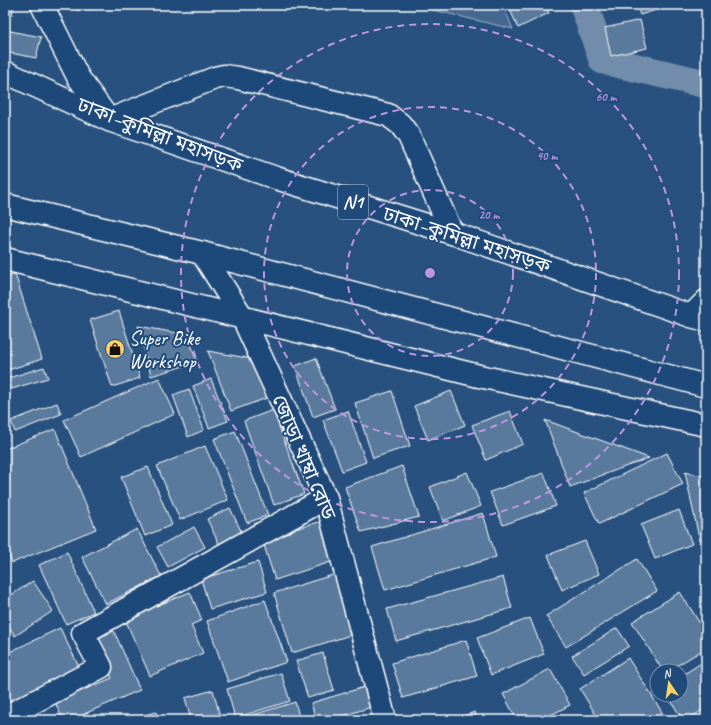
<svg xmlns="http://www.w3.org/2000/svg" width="711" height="725" viewBox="0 0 711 725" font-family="Caveat,'Noto Sans Bengali',sans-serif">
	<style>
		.green { fill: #446890; stroke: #a2b4c8 }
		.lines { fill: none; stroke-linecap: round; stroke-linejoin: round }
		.canal { stroke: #718dab; stroke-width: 29 }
		.building { fill: #5a7a9d; stroke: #fff }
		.minor-casing { stroke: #fff; stroke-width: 25 }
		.highway-casing { stroke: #fff; stroke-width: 25 }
		.minor { stroke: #1f4a7a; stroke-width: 22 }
		.highway { stroke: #1f4a7a; stroke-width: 22 }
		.ring { fill: none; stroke: #bd96df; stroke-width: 2; stroke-dasharray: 7 5 }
		.labels { text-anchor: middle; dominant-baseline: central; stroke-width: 4; stroke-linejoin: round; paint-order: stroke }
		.shield { fill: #1f4a7a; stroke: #bcc9d7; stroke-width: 1 }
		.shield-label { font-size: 19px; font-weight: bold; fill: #fff }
		.street-label { font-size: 20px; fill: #fff; stroke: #1f4a7a }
		.poi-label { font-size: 20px; fill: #fff; stroke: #1f4a7a; text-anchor: start }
		.centre { fill: #bd96df; stroke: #1f4a7a; stroke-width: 2 }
		.ring-label { font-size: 12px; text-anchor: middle; font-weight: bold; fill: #bd96df; stroke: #1f4a7a; stroke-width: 4; stroke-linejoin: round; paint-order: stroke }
	</style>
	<rect width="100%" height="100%" fill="#28517f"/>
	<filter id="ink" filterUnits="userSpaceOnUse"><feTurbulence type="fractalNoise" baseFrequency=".025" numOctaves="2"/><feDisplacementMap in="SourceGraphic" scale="8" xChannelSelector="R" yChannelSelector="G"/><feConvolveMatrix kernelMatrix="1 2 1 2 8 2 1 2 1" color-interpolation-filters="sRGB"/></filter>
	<g filter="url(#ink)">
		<!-- green -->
		<path class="green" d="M412 5H503L513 29Z"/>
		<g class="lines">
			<!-- canal -->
			<path class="canal" d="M584 5 603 60 706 84"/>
		</g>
		<!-- building -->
		<g class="building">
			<path d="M5 5H14L12 15 5 13Z"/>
			<path d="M74 5H120V7L76 10Z"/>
			<path d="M508 5H545L549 13 518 28Z"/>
			<path d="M637 5H672L640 15Z"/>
			<path d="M640 20 647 48 611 56 605 28Z"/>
			<path d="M5 30 41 37 36 58 5 52Z"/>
			<path d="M15 274 42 359 5 371V278Z"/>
			<path d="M119 311 140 378 112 387 90 320Z"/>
			<path d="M138 326 188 335 197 362 151 376Z"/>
			<path d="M208 351 258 360 275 395 231 411Z"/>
			<path d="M316 358 335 409 313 417 295 366Z"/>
			<path d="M44 367 48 378 5 391V379Z"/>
			<path d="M159 378 175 414 81 457 64 420Z"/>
			<path d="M211 379 228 421 209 428 193 386Z"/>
			<path d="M189 389 204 430 188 437 173 395Z"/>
			<path d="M392 391 410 446 373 458 355 403Z"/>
			<path d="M451 391 465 425 428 440 414 406Z"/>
			<path d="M57 403 61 414 15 432 11 421Z"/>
			<path d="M273 410 304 494 274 505 244 421Z"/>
			<path d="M348 411 366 462 342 471 323 420Z"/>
			<path d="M510 411 523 444 486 460 472 425Z"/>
			<path d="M545 420 649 458 570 487Z"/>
			<path d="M55 429 96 529 12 563 5 546V449Z"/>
			<path d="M5 431 8 440 5 441Z"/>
			<path d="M235 431 268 515 247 523 214 439Z"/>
			<path d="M205 446 228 500 180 520 157 466Z"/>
			<path d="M667 453 683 484 599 524 584 493Z"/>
			<path d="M402 466 419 517 361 532 345 487Z"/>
			<path d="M148 467 172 525 145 536 121 477Z"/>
			<path d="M467 472 481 506 443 521 430 487Z"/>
			<path d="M685 472 706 477V571Z"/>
			<path d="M544 473 556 506 503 525 490 492Z"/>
			<path d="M230 508 242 533 219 544 207 519Z"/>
			<path d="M679 510 692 544 655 559 641 525Z"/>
			<path d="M483 513 496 557 385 590 372 547Z"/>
			<path d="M322 521 334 561 275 580 262 539Z"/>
			<path d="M194 527 205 547 168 567 157 547Z"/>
			<path d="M137 529 161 576 106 604 82 557Z"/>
			<path d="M585 541 599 574 562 590 548 555Z"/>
			<path d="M67 552 94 612 66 624 39 565Z"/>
			<path d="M637 559 657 591 566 647 546 616Z"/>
			<path d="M258 562 267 592 210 609 201 579Z"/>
			<path d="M336 574 354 634 292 653 274 593Z"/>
			<path d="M503 577 512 608 396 641 387 609Z"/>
			<path d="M33 581 53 611 15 636 5 620V599Z"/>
			<path d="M190 592 202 620 191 625 203 653 150 676 125 619Z"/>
			<path d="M680 592 706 633V648L668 671H663L632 622Z"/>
			<path d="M265 600 287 662 228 682 207 621Z"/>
			<path d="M530 618 544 654 491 675 477 638Z"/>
			<path d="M60 628 81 671 5 707V654Z"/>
			<path d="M617 628 629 646 584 674 572 656Z"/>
			<path d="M114 631 140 690 84 714 86 720H63L55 702 112 678 95 639Z"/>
			<path d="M466 640 477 676 403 698 392 663Z"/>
			<path d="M323 653 334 690 308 698 296 661Z"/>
			<path d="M628 658 667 720H599L580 689Z"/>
			<path d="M706 660V708L687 720H683L667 695H681V676Z"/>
			<path d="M550 669 570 705 541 720H517L503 694Z"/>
			<path d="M281 673 290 701 235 718 227 689Z"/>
			<path d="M368 686 375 706 329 720H316L311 703Z"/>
			<path d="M213 690 221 720H191L185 698Z"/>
			<path d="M295 702 300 720H240V719Z"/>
			<path d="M156 712 159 720H128V719Z"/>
			<path d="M475 712 477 720H450Z"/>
		</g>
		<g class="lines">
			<defs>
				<g id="minor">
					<path d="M42 5 78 77 109 120 215 78 224 76 238 78 388 115 400 124 409 136 452 233"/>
					<path d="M202 253 243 318 326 498 385 720"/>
					<path d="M5 259 479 376 706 425"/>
					<path d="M691 316 706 301"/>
					<path d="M5 717 101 667 83 633 326 498"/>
				</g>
				<g id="highway">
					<path d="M5 72 109 120 276 178 452 233 691 316 706 320"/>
					<path d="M5 205 202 253 706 386"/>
				</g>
			</defs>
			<!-- minor casing -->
			<use href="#minor" class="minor-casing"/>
			<!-- highway casing -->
			<use href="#highway" class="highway-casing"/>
			<!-- minor -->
			<use href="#minor" class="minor"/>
			<!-- highway -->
			<use href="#highway" class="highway"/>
		</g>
	</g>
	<!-- distance rings -->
	<g class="ring">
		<circle cx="430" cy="273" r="83"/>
		<circle cx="430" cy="273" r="166"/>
		<circle cx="430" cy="273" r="249"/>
	</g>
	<!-- icons -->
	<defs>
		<symbol id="shop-disc" viewBox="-11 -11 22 22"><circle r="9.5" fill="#ffd166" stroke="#1f4a7a"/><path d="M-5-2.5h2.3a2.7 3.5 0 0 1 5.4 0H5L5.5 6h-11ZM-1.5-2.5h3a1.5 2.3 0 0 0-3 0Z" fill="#111"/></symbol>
	</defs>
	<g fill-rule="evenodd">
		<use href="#shop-disc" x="104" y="338" width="22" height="22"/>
	</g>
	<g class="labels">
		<!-- shield labels -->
		<rect class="shield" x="338" y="185" width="30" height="34" rx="3"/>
		<g class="shield-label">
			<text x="353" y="202">N1</text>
		</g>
		<!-- street labels -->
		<g class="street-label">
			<text transform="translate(160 135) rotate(21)">ঢাকা–কুমিল্লা মহাসড়ক</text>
			<text transform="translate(467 240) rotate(18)">ঢাকা–কুমিল্লা মহাসড়ক</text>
			<text transform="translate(304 457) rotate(67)">জোড়া খাম্বা রোড</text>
		</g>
		<!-- poi labels -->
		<g class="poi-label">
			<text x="129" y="338">Super Bike<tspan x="129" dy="23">Workshop</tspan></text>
		</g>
	</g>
	<circle cx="430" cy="273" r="6" class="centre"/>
	<g class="ring-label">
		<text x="606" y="101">60 m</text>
		<text x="547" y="160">40 m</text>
		<text x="489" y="219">20 m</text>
	</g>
	<!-- margin -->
	<rect width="711" height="725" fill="none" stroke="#1f4a7a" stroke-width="20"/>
	<rect x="10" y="10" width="691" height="705" fill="none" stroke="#fff" stroke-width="1.5" filter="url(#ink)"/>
	<!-- north arrow -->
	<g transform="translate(669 683) rotate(347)"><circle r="19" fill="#1f4a7a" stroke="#7992af"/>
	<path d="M0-3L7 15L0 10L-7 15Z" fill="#ffd166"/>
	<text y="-6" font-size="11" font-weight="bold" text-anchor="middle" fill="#ffffff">N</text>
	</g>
</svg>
